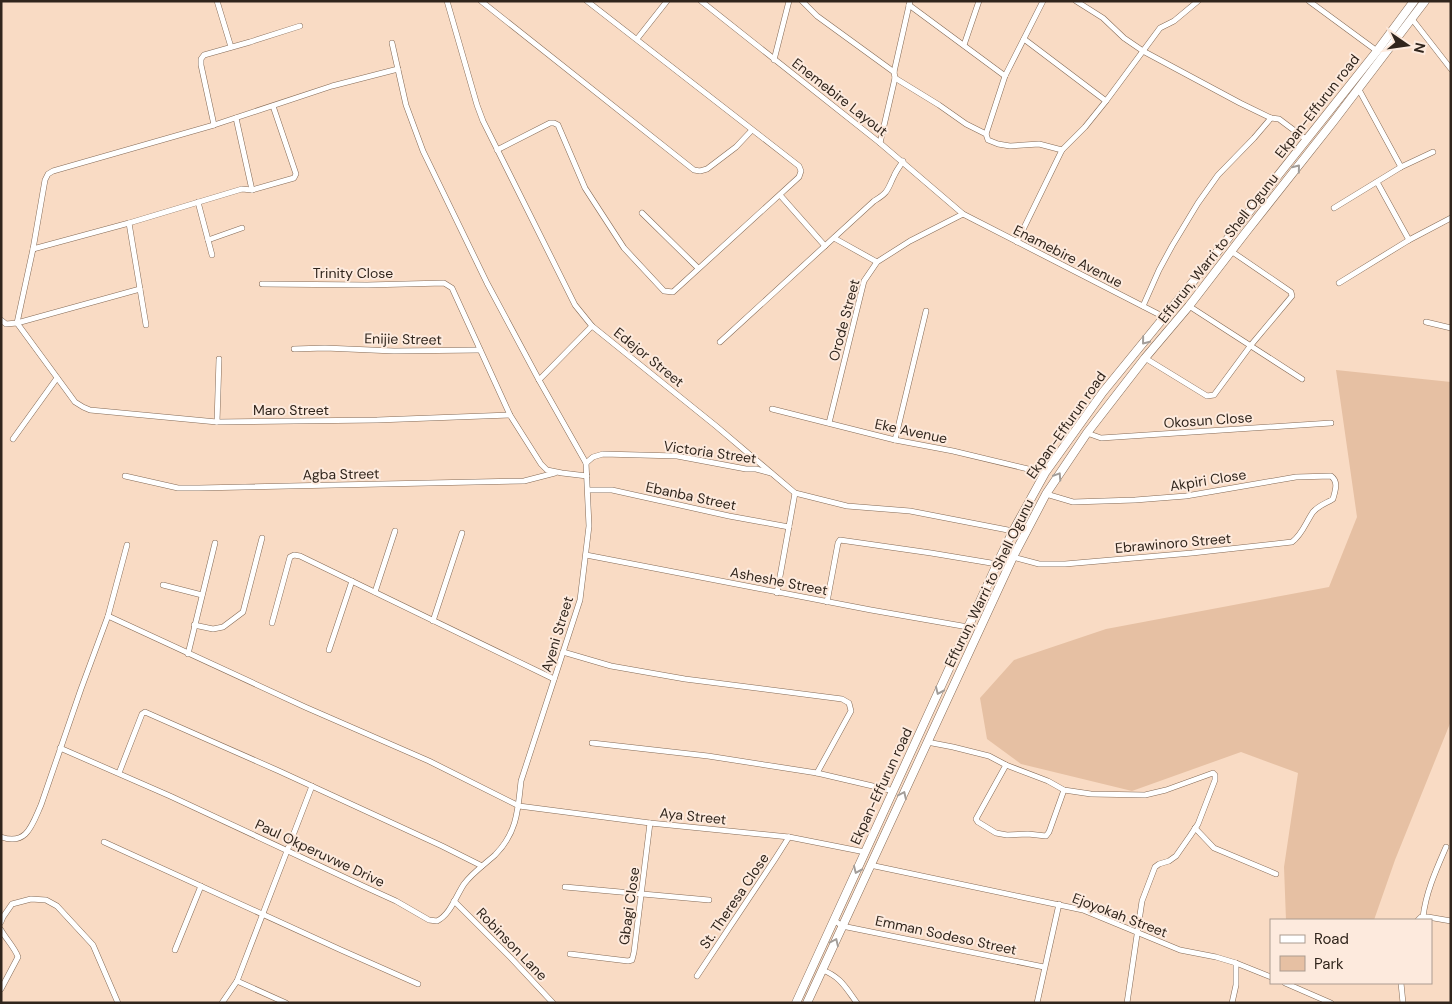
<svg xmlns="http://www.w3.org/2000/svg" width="1452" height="1004" viewBox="0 0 1452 1004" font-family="'DM Sans',sans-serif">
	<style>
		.green { fill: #e6c0a3 }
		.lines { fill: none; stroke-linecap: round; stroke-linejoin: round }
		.minor-casing { stroke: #846a56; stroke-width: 6 }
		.secondary-casing { stroke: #846a56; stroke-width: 9 }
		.minor { stroke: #fff; stroke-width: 5 }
		.secondary { stroke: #fff; stroke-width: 8 }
		.oneway { stroke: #a29d99 }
		.labels { text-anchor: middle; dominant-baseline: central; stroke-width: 4; stroke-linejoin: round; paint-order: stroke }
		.street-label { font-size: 14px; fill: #30251c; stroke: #fdeadd }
	</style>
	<rect width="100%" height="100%" fill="#f9dbc4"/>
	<!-- green -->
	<path class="green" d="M1336 370 1451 382V721L1395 860 1374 920H1286L1284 867 1298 773 1241 752 1132 791 1021 764 987 739 980 698 1014 660 1106 629 1329 587 1357 517Z"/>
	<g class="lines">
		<defs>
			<g id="minor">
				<path d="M217 1 231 47"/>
				<path d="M447 1 477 105 483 121 575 305 592 326 716 426 795 493 847 506 910 511 1013 531"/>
				<path d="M481 1 694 170 700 171 707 169 736 147 752 130"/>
				<path d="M701 1 880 143 963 214 1164 317"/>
				<path d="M802 1 817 16 894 72"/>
				<path d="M1076 1 1103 18 1124 38 1143 51 1240 103 1271 118 1279 119 1307 140"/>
				<path d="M1309 1 1377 51"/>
				<path d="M909 5 1005 76"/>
				<path d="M1412 19 1451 69"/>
				<path d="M637 39 667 1"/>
				<path d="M1024 39 1106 101"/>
				<path d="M964 45 979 1"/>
				<path d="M774 60 789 1"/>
				<path d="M398 69 332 86 214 125 53 171 48 174 45 180 33 249 17 323 75 402 83 407 90 410 217 422 377 420 510 415"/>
				<path d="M895 78 939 105 966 124 986 134 988 140 998 144 1010 146 1039 144 1062 150"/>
				<path d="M1358 88 1401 167"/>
				<path d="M236 118 252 190"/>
				<path d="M214 125 201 65V59L204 55 250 42 300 26"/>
				<path d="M986 134 1005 76 1043 1"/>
				<path d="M880 143 895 78 894 72 910 1"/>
				<path d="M497 150 550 123H554L558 125 585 188 624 248 664 291 673 292 799 177 801 171 799 166 587 1"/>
				<path d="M1377 182 1409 240"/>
				<path d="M780 195 825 246"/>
				<path d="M198 202 212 255"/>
				<path d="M1334 208 1401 167 1433 152"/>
				<path d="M642 213 698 268"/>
				<path d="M834 238 877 262"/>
				<path d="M208 240 242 228"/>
				<path d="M1017 242 1062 150 1085 127 1106 101 1160 28 1174 21 1198 1"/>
				<path d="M33 249 129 223"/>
				<path d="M1339 283 1409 240 1451 218"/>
				<path d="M262 284 367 285 444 283 452 288 510 415 541 464 547 470 562 473 587 476"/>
				<path d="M1143 306 1159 270 1172 246 1198 203 1218 175 1254 138 1271 118"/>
				<path d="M1189 306 1302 379"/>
				<path d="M1 320 6 324 17 323 140 289"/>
				<path d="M1426 322 1451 328"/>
				<path d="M146 325 129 223 242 189 252 190 294 178 296 174 273 106"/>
				<path d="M720 342 874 201C889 192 887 190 894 176 896 171 900 166 903 161"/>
				<path d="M294 349 325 348 394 351 480 350"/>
				<path d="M1145 358 1207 396 1214 395 1251 345 1292 296 1291 292 1231 251"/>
				<path d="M539 380 592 326"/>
				<path d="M772 409 895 440 953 451 1045 473"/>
				<path d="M217 422 219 359"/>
				<path d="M829 423 864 281 877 262 910 241 963 214"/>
				<path d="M1087 433 1101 438 1331 423"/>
				<path d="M13 439 57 378"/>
				<path d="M895 440 926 311"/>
				<path d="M586 463 593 457 603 454 677 456 746 469H756L771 473"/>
				<path d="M125 476 178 488H199L524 481 555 473"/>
				<path d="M588 490H612L729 516 789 527"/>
				<path d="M586 555 871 610 968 627"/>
				<path d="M1013 557 1039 564H1065L1192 553 1292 542C1302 535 1306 522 1313 512 1319 505 1327 503 1333 499 1335 491 1339 482 1331 476L1296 477 1186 496 1135 500 1073 502 1046 494"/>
				<path d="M163 585 202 595"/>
				<path d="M375 592 395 531"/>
				<path d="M777 593 795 493"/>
				<path d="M827 602 838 543 840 540 931 553 997 564"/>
				<path d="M108 616 127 545"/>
				<path d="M433 621 462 533"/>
				<path d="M272 623 290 557 294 555 300 556 554 679"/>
				<path d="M194 625 213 629 223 627 243 612 262 538"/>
				<path d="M329 650 352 581"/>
				<path d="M563 652 611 666 685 679 842 699 849 703 851 711 817 773"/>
				<path d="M188 654 215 543"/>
				<path d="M927 742 953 747 989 756 1006 765 1048 781 1064 790 1091 794 1145 795 1166 790 1213 773 1215 775V780L1198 824 1190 836 1176 856 1169 861 1159 864 1155 867 1142 901 1127 1003"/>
				<path d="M592 743 708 756 817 773 894 791"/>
				<path d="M60 748 170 796 363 886 396 901 429 920 437 921C450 915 456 896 464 884 472 873 485 864 495 855 517 833 518 810 521 781L580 600 589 526 586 463 539 380 487 283 423 151 406 105 392 43"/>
				<path d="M1006 765 976 819 978 822 996 833 1007 835 1028 834 1046 836 1049 832 1064 790"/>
				<path d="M119 773 142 714 145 712 279 771 442 846 482 866"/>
				<path d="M1195 828 1214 848 1276 874"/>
				<path d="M1 837C27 846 32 825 41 805L81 689 108 616 305 707 429 761 519 806 650 823 789 837 865 852"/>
				<path d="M104 842 341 950 418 984"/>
				<path d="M870 865 1083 910 1180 950 1216 957 1236 963 1271 977"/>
				<path d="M565 887 709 900"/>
				<path d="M454 901 511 958 553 1003"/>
				<path d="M1423 917C1426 892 1436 870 1446 847"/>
				<path d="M834 920 842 926 1044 967"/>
				<path d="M1418 920 1421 917H1428L1451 921"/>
				<path d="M1 922 3 917 12 904 31 899 46 900 57 906 93 945 118 1003"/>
				<path d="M1 930C6 939 15 948 18 957L1 989"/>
				<path d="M175 950 201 886"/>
				<path d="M570 954 628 961 632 960 634 952 650 823"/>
				<path d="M822 970C840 976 846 988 857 1003"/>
				<path d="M697 976 775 859 789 837"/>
				<path d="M237 981 286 1003"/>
				<path d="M1285 983 1331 1003"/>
				<path d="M1401 983 1403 1003"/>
				<path d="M222 1003 237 981 312 786"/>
				<path d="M1037 1003 1059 904"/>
				<path d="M1232 1003 1236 985V963"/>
			</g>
			<g id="secondary">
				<path d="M796 1003 997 564 1013 531 1045 473 1103 392 1218 251 1377 51 1414 1"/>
				<path d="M807 1003 1013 557 1046 494 1087 433 1145 358 1189 306 1246 232 1333 122 1425 1"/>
			</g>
		</defs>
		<!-- minor casing -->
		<use href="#minor" class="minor-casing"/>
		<!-- secondary casing -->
		<use href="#secondary" class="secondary-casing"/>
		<!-- minor -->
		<use href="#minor" class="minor"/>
		<!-- secondary -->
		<use href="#secondary" class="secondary"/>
	</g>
	<!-- one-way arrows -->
	<defs><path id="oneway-chevron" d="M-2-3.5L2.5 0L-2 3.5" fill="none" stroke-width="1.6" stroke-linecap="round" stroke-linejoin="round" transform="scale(1.25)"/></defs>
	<g class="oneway">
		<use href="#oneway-chevron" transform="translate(1297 168) rotate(-51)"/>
		<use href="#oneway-chevron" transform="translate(1145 341) rotate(129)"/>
		<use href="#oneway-chevron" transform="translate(1058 476) rotate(-57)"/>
		<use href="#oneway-chevron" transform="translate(939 691) rotate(114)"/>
		<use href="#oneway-chevron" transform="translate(903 795) rotate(-65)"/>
		<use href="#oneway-chevron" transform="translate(857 870) rotate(114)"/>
		<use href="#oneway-chevron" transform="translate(835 942) rotate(-65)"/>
	</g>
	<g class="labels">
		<!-- street labels -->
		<g class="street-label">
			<text transform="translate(840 97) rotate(38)">Enemebire Layout</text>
			<text transform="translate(1317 106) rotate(-52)">Ekpan-Effurun road</text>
			<text transform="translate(1218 248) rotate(-52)">Effurun, Warri to Shell Ogunu</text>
			<text transform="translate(1068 256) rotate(27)">Enamebire Avenue</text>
			<text x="353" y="273">Trinity Close</text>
			<text transform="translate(844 320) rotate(-75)">Orode Street</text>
			<text transform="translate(403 339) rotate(1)">Enijie Street</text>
			<text transform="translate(649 357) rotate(39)">Edejor Street</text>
			<text x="291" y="410">Maro Street</text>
			<text transform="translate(1208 420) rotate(-4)">Okosun Close</text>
			<text transform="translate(1066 425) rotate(-55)">Ekpan-Effurun road</text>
			<text transform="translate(911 431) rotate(12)">Eke Avenue</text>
			<text transform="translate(710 452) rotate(8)">Victoria Street</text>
			<text transform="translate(341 474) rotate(-1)">Agba Street</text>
			<text transform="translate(1208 480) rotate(-9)">Akpiri Close</text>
			<text transform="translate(691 496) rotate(12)">Ebanba Street</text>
			<text transform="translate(1173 543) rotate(-5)">Ebrawinoro Street</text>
			<text transform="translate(779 581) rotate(11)">Asheshe Street</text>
			<text transform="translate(989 583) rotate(-64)">Effurun, Warri to Shell Ogunu</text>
			<text transform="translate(557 634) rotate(-73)">Ayeni Street</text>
			<text transform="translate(881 786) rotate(-65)">Ekpan-Effurun road</text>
			<text transform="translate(693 816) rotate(6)">Aya Street</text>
			<text transform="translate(320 853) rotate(25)">Paul Okperuvwe Drive</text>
			<text transform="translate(734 901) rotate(-56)">St. Theresa Close</text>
			<text transform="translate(629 906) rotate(-82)">Gbagi Close</text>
			<text transform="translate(1120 915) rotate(21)">Ejoyokah Street</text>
			<text transform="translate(946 935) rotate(12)">Emman Sodeso Street</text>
			<text transform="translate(512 944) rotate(46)">Robinson Lane</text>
		</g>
	</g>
	<!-- border -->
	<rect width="1452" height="1004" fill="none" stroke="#30251c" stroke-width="5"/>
	<!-- legend -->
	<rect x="1270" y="919" width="162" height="65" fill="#fdeadd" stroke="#ab9b90"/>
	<rect x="1280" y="935" width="25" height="8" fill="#ffffff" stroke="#ab9b90"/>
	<text x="1314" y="944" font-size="15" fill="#30251c">Road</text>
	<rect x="1280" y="956" width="25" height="15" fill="#e6c0a3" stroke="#ab9b90"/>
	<text x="1314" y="969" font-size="15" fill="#30251c">Park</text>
	<!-- north arrow -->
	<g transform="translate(1407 45) rotate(103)" stroke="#fdeadd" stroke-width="4" paint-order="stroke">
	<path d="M0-4L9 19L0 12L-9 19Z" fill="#30251c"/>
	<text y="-8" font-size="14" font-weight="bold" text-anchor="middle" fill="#30251c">N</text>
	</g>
</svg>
